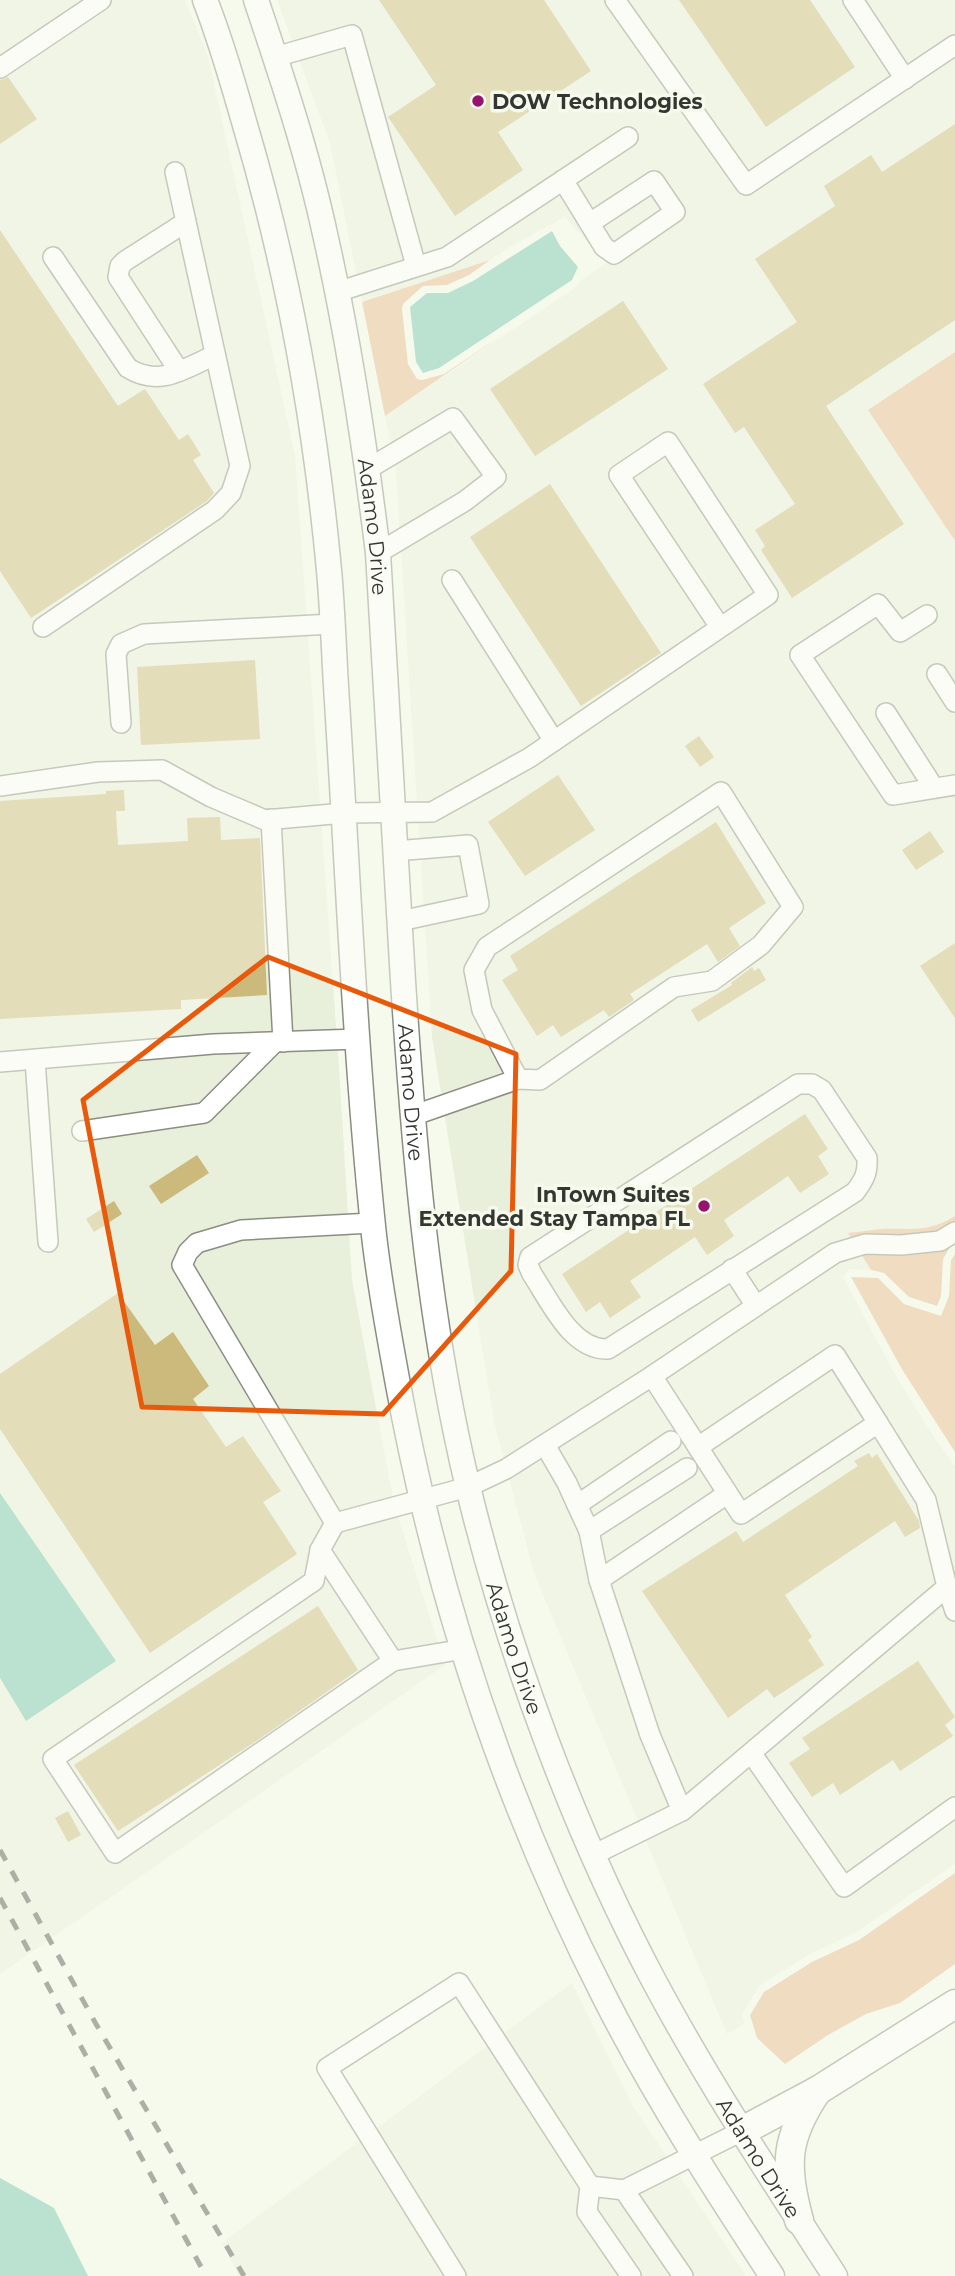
<svg xmlns="http://www.w3.org/2000/svg" width="955" height="2276" viewBox="0 0 955 2276" font-family="Montserrat,sans-serif">
	<style>
		.built { fill: #e8efdb }
		.green { fill: #e8ba8c }
		.water { fill: #74c4b0 }
		.building { fill: #ccba7c }
		.lines { fill: none; stroke-linecap: round; stroke-linejoin: round }
		.minor-casing { stroke: #8a8e82; stroke-width: 22 }
		.major-casing { stroke: #8a8e82; stroke-width: 27 }
		.highway-casing { stroke: #8a8e82; stroke-width: 31 }
		.minor { stroke: #fff; stroke-width: 19 }
		.major { stroke: #fff; stroke-width: 24 }
		.highway { stroke: #fff; stroke-width: 28 }
		.rail { stroke: #545650; stroke-width: 5; stroke-dasharray: 12 12; stroke-linecap: butt }
		.marked { fill: none; stroke: #e8590c; stroke-width: 5; stroke-linejoin: round }
		.poi-dot { fill: #95146d; stroke: #f6faec; stroke-width: 2.5 }
		.labels { text-anchor: middle; dominant-baseline: central; stroke-width: 7; stroke-linejoin: round; paint-order: stroke }
		.poi-label { font-size: 21px; font-weight: bold; fill: #343631; stroke: #f6faec; text-anchor: start }
		.street-label { font-size: 21px; fill: #343631; stroke: #f6faec }
	</style>
	<rect width="100%" height="100%" fill="#f6faec"/>
	<!-- built -->
	<g class="built">
		<path d="M0 0H185L208 56 295 456 339 1068 352 1280 394 1504 445 1665 0 1974V1678L26 1721 116 1661 0 1493Z"/>
		<path d="M277 0H955V352L868 410 955 541V1216L938 1225 917 1230 848 1233 871 1270 849 1269 843 1277 896 1376 935 1439 955 1466V1864L855 1933 808 1955 759 1986 742 2014 744 2024 727 2034 534 1573 494 1422 432 1037 396 472 385 416 576 287 580 281 606 263 565 217 513 245 490 260 362 302 330 143Z"/>
		<path d="M572 1983 633 2106 746 2276H239L222 2243Z"/>
	</g>
	<!-- green -->
	<g class="green">
		<path d="M490 260 469 275 447 285 423 286 403 304 402 309 408 364 417 379 422 380 444 374 517 325 385 416 362 302Z"/>
		<path d="M955 352V541L868 410Z"/>
		<path d="M955 1216V1239L943 1259 941 1296 937 1306 909 1297 884 1273 871 1270 848 1233C859 1232 870 1230 881 1229 912 1228 927 1233 955 1216Z"/>
		<path d="M955 1254V1452L903 1371 851 1277 878 1278 904 1304 941 1316 949 1296 951 1260Z"/>
		<path d="M955 1873V1964L900 2003 866 2014 828 2035 785 2064 757 2038 750 2015 764 1992 812 1962 859 1940Z"/>
	</g>
	<!-- water -->
	<g class="water">
		<path d="M552 231 560 246 578 267 572 280 439 368 423 373 416 362 410 307 427 293H448L473 281Z"/>
		<path d="M0 1493 116 1661 26 1721 0 1678Z"/>
		<path d="M0 2178 54 2208 88 2276H0Z"/>
	</g>
	<!-- building -->
	<g class="building">
		<path d="M379 0H544L591 71 498 132 523 170 455 216 388 117 436 85Z"/>
		<path d="M679 0H810L855 67 766 127Z"/>
		<path d="M8 77 37 119 0 144V80Z"/>
		<path d="M955 124V320L826 406 904 524 792 598 761 550 765 546 755 530 795 504 744 427 735 433 703 384 797 322 755 259 835 206 824 186 871 155 882 172Z"/>
		<path d="M0 230 118 406 145 389 179 440 188 434 201 455 193 460 214 493 207 501 31 618 0 571Z"/>
		<path d="M623 301 668 369 535 456 490 389Z"/>
		<path d="M550 484 661 653 581 706 470 537Z"/>
		<path d="M255 660 260 739 141 745 137 667Z"/>
		<path d="M699 736 714 757 700 767 685 746Z"/>
		<path d="M558 775 595 830 525 876 488 822Z"/>
		<path d="M124 790 125 811H116L118 845 188 841 187 818 220 817 221 840 260 838 267 995 181 1000V1009L0 1019V801L106 794V791Z"/>
		<path d="M716 822 766 903 729 928 740 946 718 962 707 944 630 994 634 1000 609 1017 604 1010 561 1037 553 1025 537 1036 502 980 518 970 510 956Z"/>
		<path d="M930 831 944 852 916 870 902 850Z"/>
		<path d="M955 943V1018L920 966Z"/>
		<path d="M752 967 754 971 759 968 766 980 698 1022 691 1010 732 985 731 983Z"/>
		<path d="M805 1114 828 1149 818 1156 829 1174 800 1193 788 1176 724 1220 734 1236 707 1255 695 1237 630 1281 641 1297 610 1318 600 1302 586 1312 562 1274Z"/>
		<path d="M197 1155 209 1173 161 1204 149 1186Z"/>
		<path d="M114 1201 122 1214 94 1232 86 1219Z"/>
		<path d="M118 1293 155 1345 173 1332 209 1386 193 1399 226 1447 243 1436 281 1491 263 1502 297 1554 150 1653 0 1429V1374Z"/>
		<path d="M869 1453 872 1458 877 1454 919 1521 920 1528 905 1537 895 1521 785 1595 812 1637 808 1640 824 1665 774 1698 767 1689 728 1718 642 1591 736 1531 743 1542 858 1466 854 1461Z"/>
		<path d="M318 1606 358 1670 258 1740 118 1831 74 1765Z"/>
		<path d="M918 1661 955 1717 945 1725 953 1736 900 1771 893 1760 840 1795 833 1783 812 1797 789 1763 810 1749 802 1738Z"/>
		<path d="M68 1811 81 1835 68 1842 55 1818Z"/>
	</g>
	<g class="lines">
		<defs>
			<g id="minor">
				<path d="M615 0 746 185 955 45"/>
				<path d="M853 0 905 79"/>
				<path d="M275 57 352 35 416 266"/>
				<path d="M0 68 101 0"/>
				<path d="M563 180 604 247 614 254 675 212 654 181 590 223"/>
				<path d="M53 257 128 368C160 388 185 368 215 355"/>
				<path d="M337 292 447 257 628 137"/>
				<path d="M179 371 118 277 120 266 125 261 186 222"/>
				<path d="M368 469 453 418 496 477 465 501 378 553"/>
				<path d="M452 580 554 741"/>
				<path d="M927 615 900 632 878 604 800 655 893 795 955 785"/>
				<path d="M43 627 215 510 231 493 240 466 175 172"/>
				<path d="M937 674 955 702"/>
				<path d="M886 713 934 788"/>
				<path d="M121 723 116 654 121 644 144 634 332 624"/>
				<path d="M0 786 98 772 162 770 211 797 265 820 344 813 432 812 529 758 768 595 668 442 619 475 720 627"/>
				<path d="M271 819 283 1042"/>
				<path d="M395 851 468 845 479 904 400 921"/>
				<path d="M35 1060 48 1242"/>
				<path d="M0 1062 213 1044 358 1039"/>
				<path d="M798 1084H812L822 1090 867 1158C868 1173 864 1180 855 1192L608 1349C572 1351 550 1301 532 1274L528 1265 530 1257Z"/>
				<path d="M412 1116 518 1079 482 1010 474 970 487 947 721 792 793 907 761 945 712 981 674 987 540 1080 518 1079"/>
				<path d="M82 1131 204 1113 275 1042"/>
				<path d="M372 1223 241 1230 197 1243 188 1252 182 1265 335 1523 468 1487 506 1469 652 1376 835 1253 865 1244 901 1245 940 1241 955 1232"/>
				<path d="M732 1269 756 1306"/>
				<path d="M652 1376 741 1514 878 1423 926 1500 947 1587 682 1811"/>
				<path d="M545 1445 567 1483 589 1531 599 1580 650 1735 682 1811 595 1854"/>
				<path d="M698 1447 835 1355 878 1423"/>
				<path d="M577 1505 671 1441"/>
				<path d="M335 1523 320 1550 314 1581 53 1759 115 1853 393 1661 464 1649"/>
				<path d="M589 1531 687 1468"/>
				<path d="M320 1550 393 1661"/>
				<path d="M599 1580 727 1494"/>
				<path d="M947 1587 955 1611"/>
				<path d="M752 1754 844 1887 955 1807"/>
				<path d="M590 2186 587 2212 631 2276"/>
				<path d="M456 2276 327 2068 459 1983 590 2186 624 2190"/>
				<path d="M683 2276 624 2190 742 2131"/>
			</g>
			<g id="major">
				<path d="M205 0C221 41 233 83 245 125 288 270 315 420 329 570 333 614 334 658 337 702 348 876 355 1052 373 1226 378 1277 388 1329 397 1379 436 1595 506 1805 606 2000 655 2096 713 2186 772 2276"/>
				<path id="s1" d="M256 0C282 77 308 155 325 234 349 340 365 446 378 553 386 696 394 839 403 981 414 1151 428 1321 468 1487 508 1652 574 1831 654 1981 708 2082 772 2179 835 2276"/>
			</g>
			<g id="highway">
				<path d="M742 2131 817 2091 955 2004"/>
				<path d="M799 2220C784 2166 785 2138 817 2091"/>
			</g>
		</defs>
		<!-- minor casing -->
		<use href="#minor" class="minor-casing"/>
		<!-- major casing -->
		<use href="#major" class="major-casing"/>
		<!-- highway casing -->
		<use href="#highway" class="highway-casing"/>
		<!-- minor -->
		<use href="#minor" class="minor"/>
		<!-- major -->
		<use href="#major" class="major"/>
		<!-- highway -->
		<use href="#highway" class="highway"/>
		<!-- rail -->
		<g class="rail">
			<path d="M0 1850 96 2024 244 2276"/>
			<path d="M0 1898 206 2276"/>
		</g>
	</g>
	<!-- marked area -->
	<path d="M0 0H955V2276H0ZM268 957 516 1054 511 1271 383 1414 142 1407 83 1100Z" fill="#f6faec" fill-opacity=".55" fill-rule="evenodd"/>
	<path class="marked" d="M268 957 516 1054 511 1271 383 1414 142 1407 83 1100Z"/>
	<!-- markers -->
	<g class="poi-dot">
		<circle cx="478" cy="101" r="7"/>
		<circle cx="704" cy="1206" r="7"/>
	</g>
	<g class="labels">
		<!-- poi labels -->
		<g class="poi-label">
			<text x="492" y="101">DOW Technologies</text>
			<text x="690" y="1194" text-anchor="end">InTown Suites<tspan x="690" dy="24">Extended Stay Tampa FL</tspan></text>
		</g>
		<!-- street labels -->
		<g class="street-label">
			<text stroke="none"><textPath href="#s1" startOffset="541">Adamo Drive</textPath></text>
			<text stroke="none"><textPath href="#s1" startOffset="1108">Adamo Drive</textPath></text>
			<text stroke="none"><textPath href="#s1" startOffset="1675">Adamo Drive</textPath></text>
			<text stroke="none"><textPath href="#s1" startOffset="2242">Adamo Drive</textPath></text>
		</g>
	</g>
</svg>
